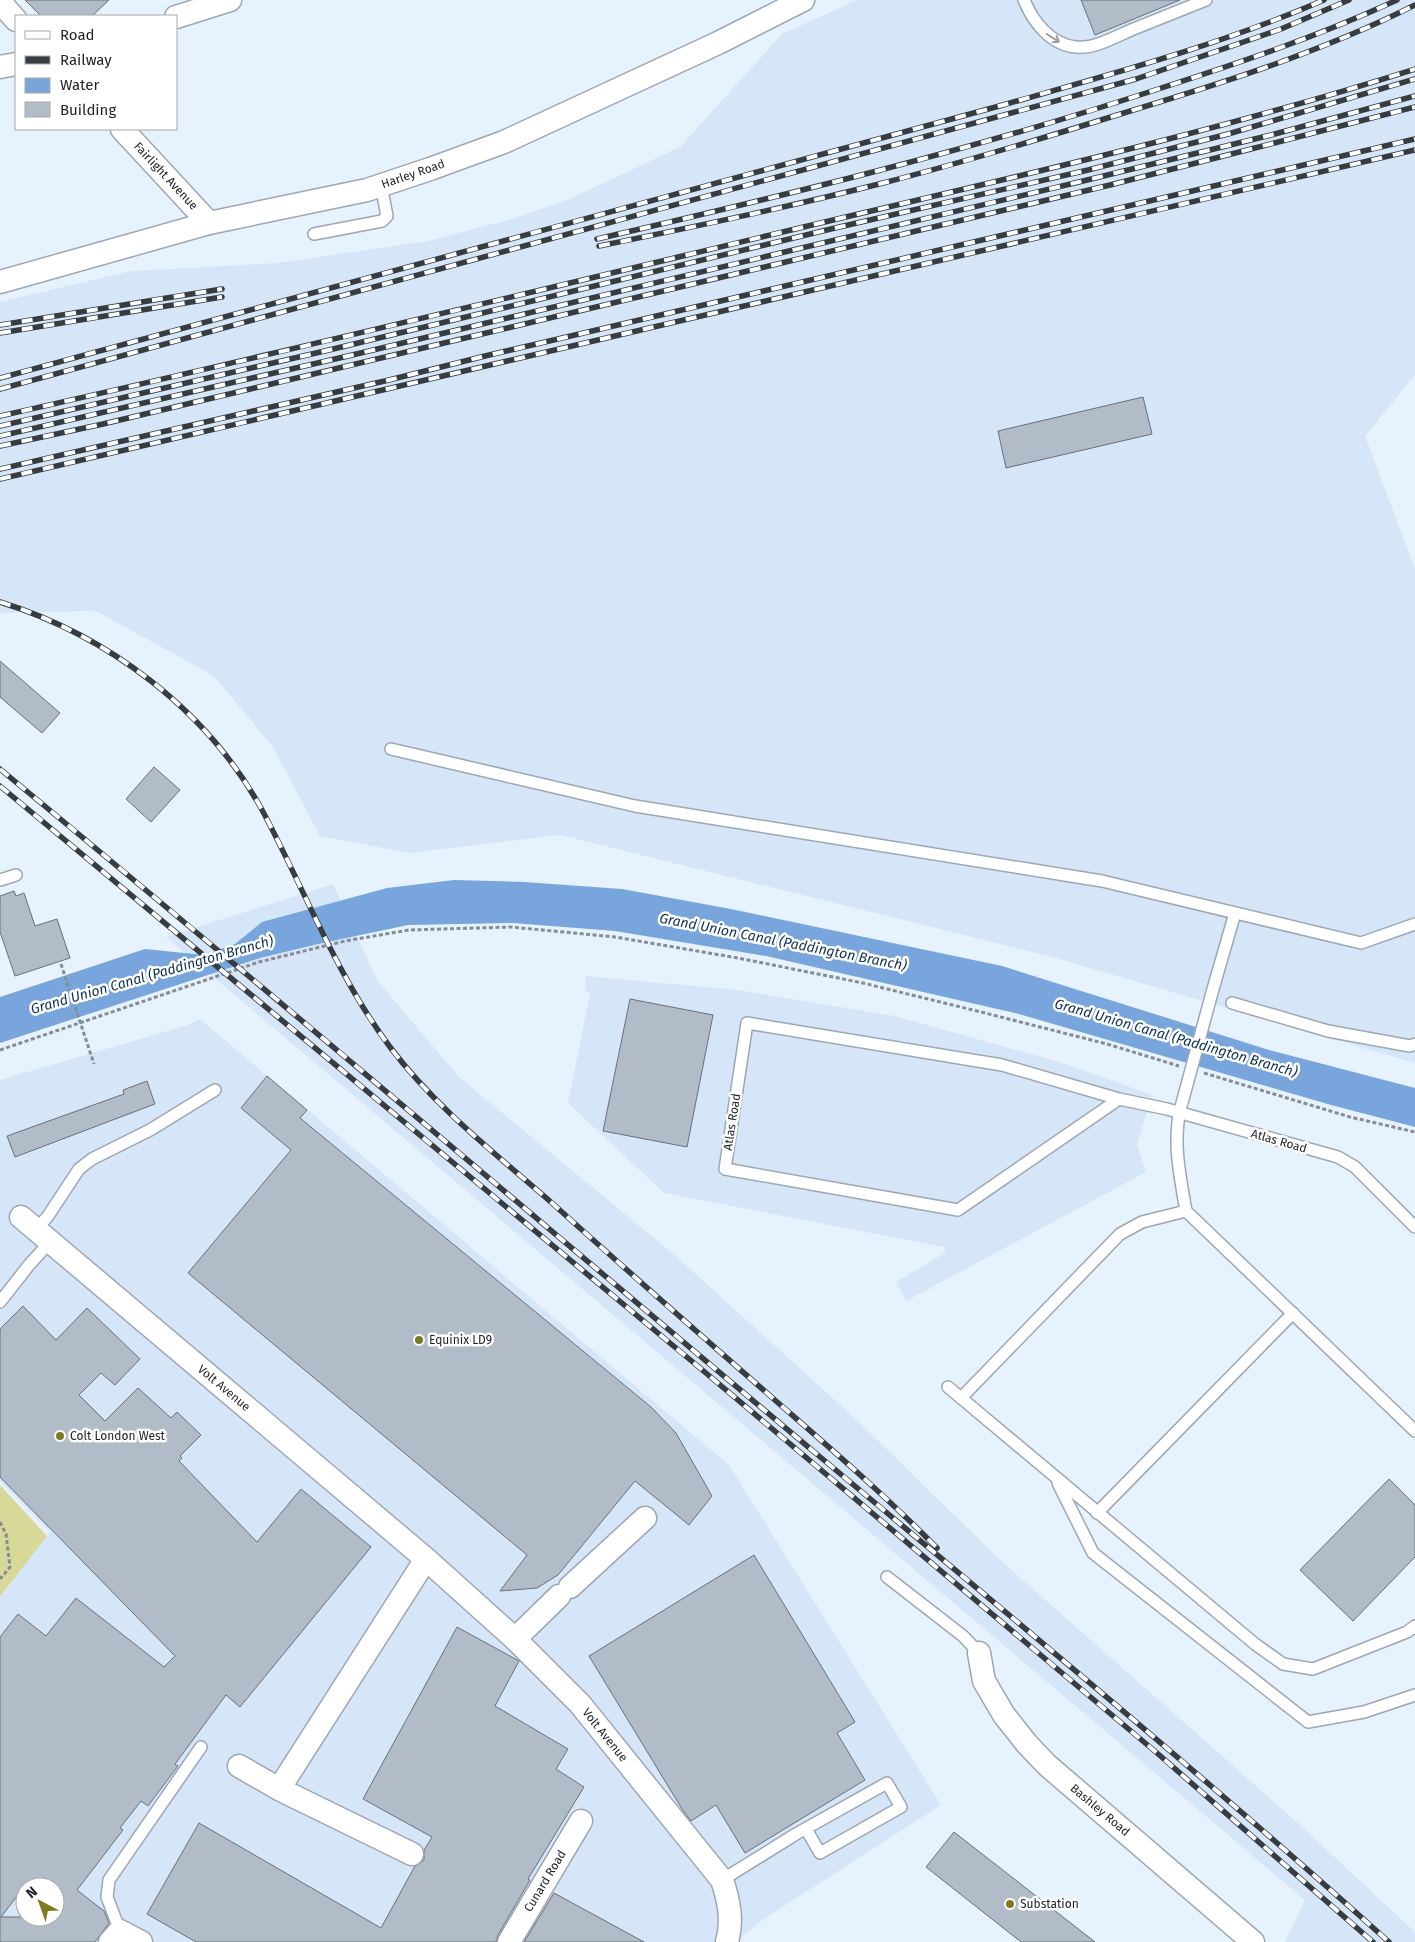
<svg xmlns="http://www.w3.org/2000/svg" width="1415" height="1942" viewBox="0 0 1415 1942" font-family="'Fira Sans',sans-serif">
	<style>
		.built { fill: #d6e6f9; fill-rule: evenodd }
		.green { fill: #d8d899 }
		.water { fill: #78a6dc }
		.building { fill: #b1bcc8; stroke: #67707b; fill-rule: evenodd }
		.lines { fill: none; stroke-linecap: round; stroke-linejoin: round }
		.lane-casing { stroke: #9da7b3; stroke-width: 14 }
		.street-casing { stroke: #9da7b3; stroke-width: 25 }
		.path { stroke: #848c94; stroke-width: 3; stroke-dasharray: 4 2.5; stroke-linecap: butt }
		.lane { stroke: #fff; stroke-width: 11 }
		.street { stroke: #fff; stroke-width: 22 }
		.rail-casing { stroke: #373c41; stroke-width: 5.5 }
		.rail { stroke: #fff; stroke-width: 4; stroke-dasharray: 11; stroke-linecap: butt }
		.lane-bridge-casing { stroke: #9da7b3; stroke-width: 14; stroke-linecap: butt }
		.path-bridge { stroke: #848c94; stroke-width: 3; stroke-dasharray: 4 2.5; stroke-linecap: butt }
		.lane-bridge { stroke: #fff; stroke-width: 11 }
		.oneway { stroke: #9b9d9f }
		.poi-dot { fill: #7d7a20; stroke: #fff; stroke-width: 2 }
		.labels { text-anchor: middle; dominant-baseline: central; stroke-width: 5; stroke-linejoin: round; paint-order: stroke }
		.street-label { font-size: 12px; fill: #212529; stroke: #fff }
		.poi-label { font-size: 12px; fill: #212529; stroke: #fff; text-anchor: start }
		.water-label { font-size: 14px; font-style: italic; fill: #0e3053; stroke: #fff }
	</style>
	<rect width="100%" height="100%" fill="#e7f2ff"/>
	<!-- built -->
	<g class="built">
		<path d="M857 0H1415V375L1365 436 1415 569V1063L1052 957 560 835 409 853 320 836 273 747 214 676 96 611 0 613V302L131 271 277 263 428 241 512 219 572 198 680 147 782 34Z"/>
		<path d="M333 884 377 980 459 1077 677 1257 860 1423 998 1558 1299 1824 1415 1932V1942H1285L1305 1900 166 937Z"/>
		<path d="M585 976 738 990 895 1016 1063 1063 1152 1095 1137 1145 1146 1172 906 1301 896 1282 945 1253 944 1247 664 1193 568 1103 590 993 586 991Z"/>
		<path d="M200 1019 729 1465 941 1805 761 1921 735 1942H0V1598L50 1532 0 1481V1080L188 1025ZM25 1887H55V1917H25Z"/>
	</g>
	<!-- green -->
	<path class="green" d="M0 1485 47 1536 0 1597Z"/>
	<!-- water -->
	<path class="water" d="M454 880 524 882 622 889 731 909 1002 966 1269 1050 1415 1088V1127L1331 1105 1019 1014 766 956 615 931 512 923 408 925 318 944 260 958 0 1043V997L145 949 204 955 235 944 262 922 387 888Z"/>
	<!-- building -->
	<g class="building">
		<path d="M25 0H109L92 16H41Z"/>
		<path d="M1081 0H1180L1095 35Z"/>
		<path d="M1143 397 1152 434 1006 468 998 431Z"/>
		<path d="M0 661 60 713 42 733 0 697Z"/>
		<path d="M154 767 180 790 151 822 126 799Z"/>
		<path d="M14 891 16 896 24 893 35 926 57 919 70 958 15 976 0 932V896Z"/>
		<path d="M630 999 713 1015 687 1147 603 1131Z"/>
		<path d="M267 1076 307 1110 300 1118 651 1407 676 1433 712 1496 689 1525 635 1481 558 1575 537 1588 500 1591 527 1555 188 1273 291 1150 241 1108Z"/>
		<path d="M147 1081 155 1104 15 1157 7 1136 124 1094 123 1090Z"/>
		<path d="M23 1306 56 1340 87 1308 140 1359 115 1385 101 1373 79 1395 105 1421 138 1388 171 1418 177 1412 201 1435 180 1456 182 1458 179 1461 257 1542 301 1489 371 1547 240 1707 226 1695 175 1764 178 1766 148 1806 141 1801 120 1828 123 1830 77 1890 104 1911 109 1923 95 1942H0V1637L18 1614 46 1636 76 1598 164 1667 175 1656 0 1477V1329ZM24 1887H55V1917H1Z"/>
		<path d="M1389 1479 1415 1505V1557L1353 1621 1300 1570Z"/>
		<path d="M754 1555 855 1722 837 1733 865 1780 745 1853 716 1805 691 1821 682 1809 589 1656Z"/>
		<path d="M457 1627 519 1661 495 1706 568 1749 556 1769 584 1787 528 1879 530 1880 498 1935 496 1942H196L147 1914 199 1823 381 1928 415 1866 424 1860V1850L432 1837 363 1799Z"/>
		<path d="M954 1832 1095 1942H1021L926 1867Z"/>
		<path d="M554 1893 644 1942H524Z"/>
	</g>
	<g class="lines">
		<defs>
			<g id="lane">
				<path d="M1024 0C1033 22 1051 45 1076 47 1094 49 1115 37 1131 30 1156 20 1181 10 1206 0"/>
				<path d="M314 234 382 221 387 216 381 185"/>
				<path d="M391 749 635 806 1102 881 1361 943 1415 924"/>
				<path d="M0 880 16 875"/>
				<path d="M1213 989 1235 913"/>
				<path d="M1232 1003 1328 1031 1410 1046 1415 1044"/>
				<path d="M1119 1099 958 1210 725 1169 747 1023 1002 1065 1119 1099 1167 1109 1338 1157 1355 1167 1415 1227"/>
				<path d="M1181 1106C1172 1141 1180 1176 1186 1211L1415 1431"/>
				<path d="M36 1230 48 1216 79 1169 92 1159 150 1130 215 1090"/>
				<path d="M0 1302 29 1265 50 1242"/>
				<path d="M948 1387 1255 1644 1283 1664 1313 1669 1407 1632 1415 1626"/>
				<path d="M961 1398 1120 1234 1142 1222 1186 1211"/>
				<path d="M1058 1483 1093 1553 1308 1722 1364 1712 1415 1695"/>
				<path d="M1097 1513 1293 1313"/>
				<path d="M887 1577 963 1636 979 1653"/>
				<path d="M722 1880 796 1834 887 1783 901 1807 820 1853 806 1829"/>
				<path d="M120 1931 107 1897 109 1880 201 1747"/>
			</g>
			<g id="street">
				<path d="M0 2 16 20"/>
				<path d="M176 17 230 0"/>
				<path d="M0 67 16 64"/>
				<path d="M122 129 209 223"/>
				<path d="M0 282 209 223 367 190 430 169 504 142 718 43 803 0"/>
				<path d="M21 1217 426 1559 515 1639 580 1704 722 1880C729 1901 733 1920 727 1942"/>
				<path d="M570 1587 645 1518"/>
				<path d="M515 1639 559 1596"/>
				<path d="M979 1653 984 1681 1004 1715 1027 1744 1047 1765 1253 1942"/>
				<path d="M239 1766 279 1789 412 1854"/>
				<path d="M279 1789 426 1559"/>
				<path d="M110 1942 120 1931 141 1942"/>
				<path d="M509 1942 581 1821"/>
			</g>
		</defs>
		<!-- lane casing -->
		<use href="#lane" class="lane-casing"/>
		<!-- street casing -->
		<use href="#street" class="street-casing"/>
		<!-- path -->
		<g class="path">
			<path d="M0 1050 259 962 345 941 409 930 511 927 615 937 738 958 863 983 985 1013 1107 1044 1179 1066"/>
			<path d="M1204 1073 1350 1117 1415 1132"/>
			<path d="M0 1522 6 1534 10 1567 0 1579"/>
		</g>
		<!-- lane -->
		<use href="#lane" class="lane"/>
		<!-- street -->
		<use href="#street" class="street"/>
		<defs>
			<g id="rail">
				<path d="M597 239C783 196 968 151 1149 92 1233 65 1317 37 1397 0"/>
				<path d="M599 246C694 227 789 207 883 183 961 163 1037 140 1114 116 1216 85 1320 53 1415 5"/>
				<path d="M0 325 222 289"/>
				<path d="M0 333 222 297"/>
				<path d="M0 378 1003 105C1111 74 1220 45 1324 0"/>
				<path d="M0 389 1136 79 1281 29 1349 0"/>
				<path d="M0 416C264 357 528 293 791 230 1000 180 1210 134 1415 69"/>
				<path d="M0 426 329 350 835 228 1088 170 1228 134 1415 79"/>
				<path d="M0 436 348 356 1083 181 1271 135 1415 96"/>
				<path d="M0 446 103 424 1110 185 1415 107"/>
				<path d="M0 469 389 380 485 356 1415 139"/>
				<path d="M0 479 1415 150"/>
				<path d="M0 602C107 635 206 709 261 808 304 888 336 975 390 1047 435 1107 496 1154 552 1203 626 1270 701 1335 776 1401 831 1449 886 1496 937 1548"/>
				<path d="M0 769C275 996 546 1227 819 1456 1010 1616 1203 1775 1389 1942"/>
				<path d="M0 786 694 1363 1157 1753 1373 1942"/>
			</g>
		</defs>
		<!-- rail casing -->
		<use href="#rail" class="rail-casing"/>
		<!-- rail -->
		<use href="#rail" class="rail"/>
		<defs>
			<path id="lane-bridge" d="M1182 1103 1213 989"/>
		</defs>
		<!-- lane-bridge casing -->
		<use href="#lane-bridge" class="lane-bridge-casing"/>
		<!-- path-bridge -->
		<path class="path-bridge" d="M61 964 94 1064"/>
		<!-- lane-bridge -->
		<use href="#lane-bridge" class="lane-bridge"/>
	</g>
	<!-- one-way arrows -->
	<defs><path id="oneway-shaft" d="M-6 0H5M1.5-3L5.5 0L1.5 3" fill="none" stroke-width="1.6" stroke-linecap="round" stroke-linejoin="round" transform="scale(1.25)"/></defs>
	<use class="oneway" href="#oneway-shaft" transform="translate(1053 38) rotate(32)"/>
	<!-- markers -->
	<g class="poi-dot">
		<circle cx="419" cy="1340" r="5"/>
		<circle cx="60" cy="1436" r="5"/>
		<circle cx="1010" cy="1904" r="5"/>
	</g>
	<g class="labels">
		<!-- street labels -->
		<g class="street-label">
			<text transform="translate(413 174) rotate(-19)">Harley Road</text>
			<text transform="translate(166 176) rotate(47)">Fairlight Avenue</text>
			<text transform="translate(732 1122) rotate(-81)">Atlas Road</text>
			<text transform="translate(1279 1141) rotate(16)">Atlas Road</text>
			<text transform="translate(224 1388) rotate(40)">Volt Avenue</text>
			<text transform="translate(605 1735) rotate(51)">Volt Avenue</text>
			<text transform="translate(1100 1810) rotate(40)">Bashley Road</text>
			<text transform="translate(545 1881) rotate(-59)">Cunard Road</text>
		</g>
		<!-- poi labels -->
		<g class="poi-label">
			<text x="429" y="1340">Equinix LD9</text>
			<text x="70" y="1436">Colt London West</text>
			<text x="1020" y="1904">Substation</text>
		</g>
		<!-- water labels -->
		<g class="water-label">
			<text transform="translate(783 942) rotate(11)">Grand Union Canal (Paddington Branch)</text>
			<text transform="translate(152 975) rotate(-16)">Grand Union Canal (Paddington Branch)</text>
			<text transform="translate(1176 1038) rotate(16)">Grand Union Canal (Paddington Branch)</text>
		</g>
	</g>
	<!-- legend -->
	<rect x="15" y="15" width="162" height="115" fill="#ffffff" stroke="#a6a8a9"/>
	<rect x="25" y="31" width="25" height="8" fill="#ffffff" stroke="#a6a8a9"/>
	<text x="60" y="40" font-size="15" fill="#212529">Road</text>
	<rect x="25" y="56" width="25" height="8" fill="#373c41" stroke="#a6a8a9"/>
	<text x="60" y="65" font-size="15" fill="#212529">Railway</text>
	<rect x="25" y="78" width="25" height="15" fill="#78a6dc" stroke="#a6a8a9"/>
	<text x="60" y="90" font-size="15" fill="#212529">Water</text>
	<rect x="25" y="102" width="25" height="15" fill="#b1bcc8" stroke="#a6a8a9"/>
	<text x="60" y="115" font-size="15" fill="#212529">Building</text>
	<!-- north arrow -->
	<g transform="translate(40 1902) rotate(319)"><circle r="24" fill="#ffffff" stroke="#a6a8a9"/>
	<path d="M0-4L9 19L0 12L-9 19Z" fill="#7d7a20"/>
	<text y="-8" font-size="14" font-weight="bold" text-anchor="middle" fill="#212529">N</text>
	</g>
</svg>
